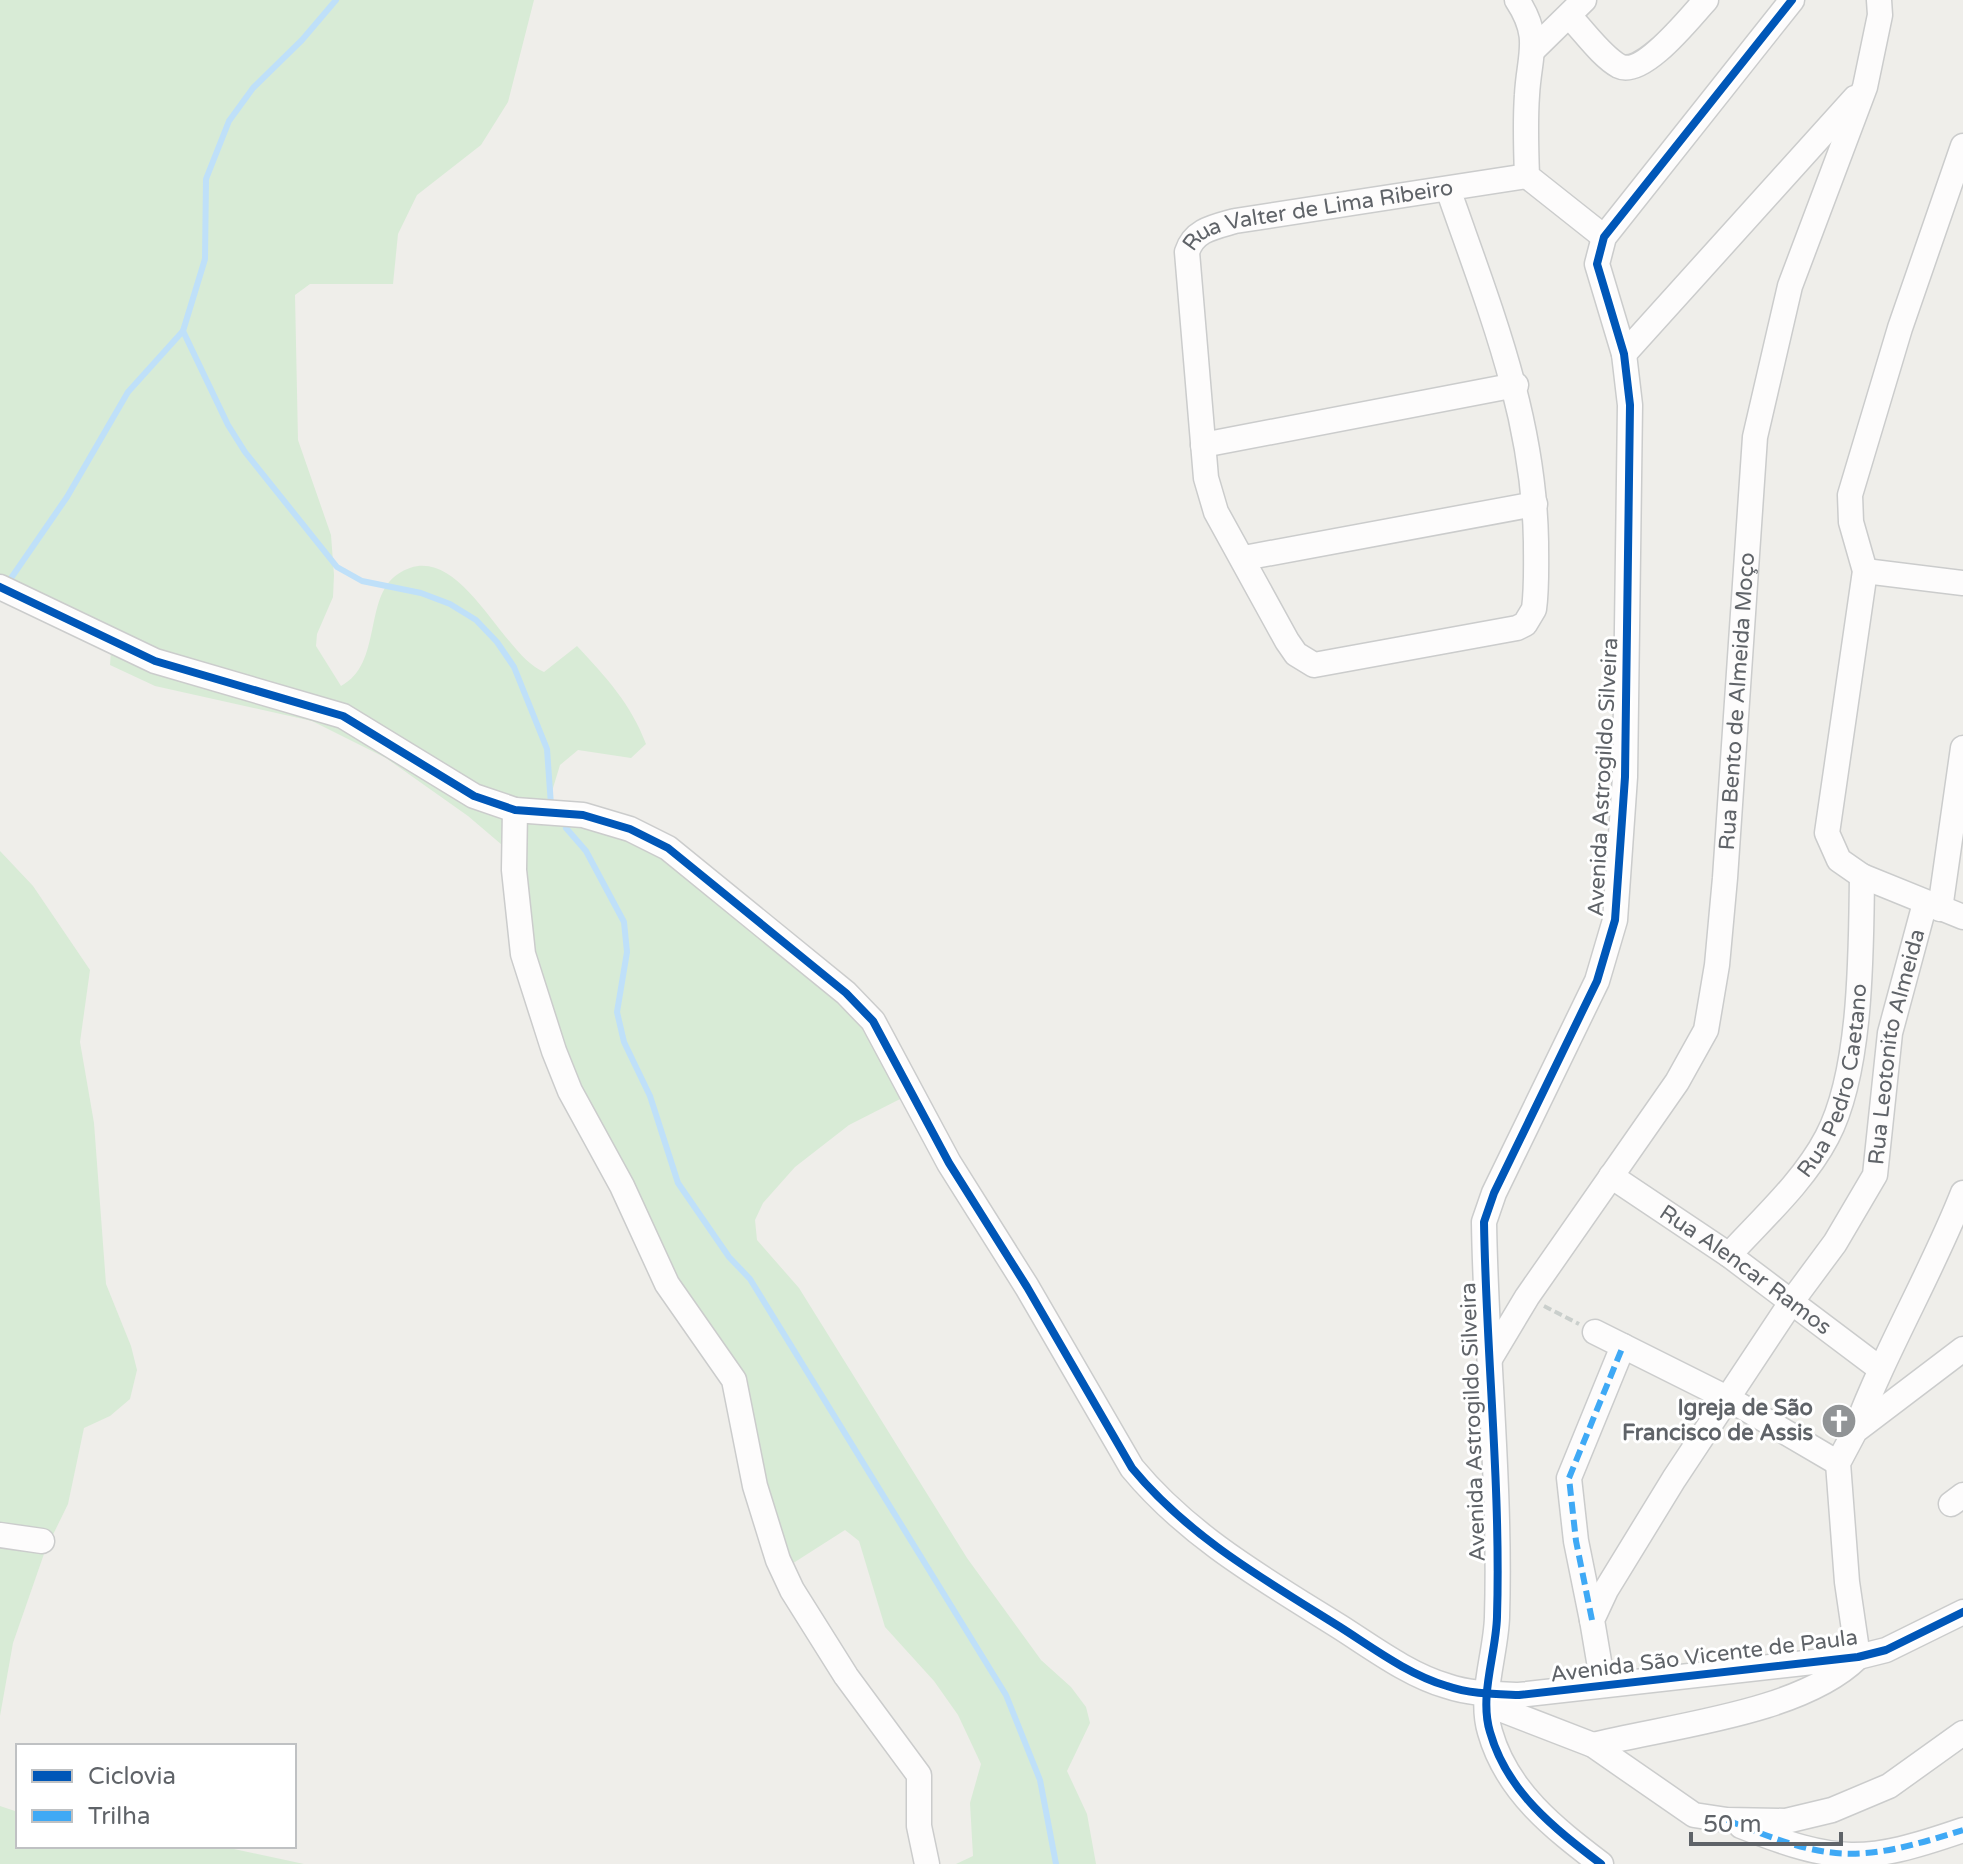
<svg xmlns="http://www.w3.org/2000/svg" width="1963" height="1864" viewBox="0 0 1963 1864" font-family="'Varela Round',sans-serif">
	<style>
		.green { fill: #d8ebd6 }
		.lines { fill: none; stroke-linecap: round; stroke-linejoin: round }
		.stream { stroke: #bfe0f9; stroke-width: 6 }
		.minor-casing { stroke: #cbcccc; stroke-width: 27 }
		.path { stroke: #cacfcc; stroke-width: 4; stroke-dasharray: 8 4; stroke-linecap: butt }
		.minor { stroke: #fdfcfc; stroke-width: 24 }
		.quiet { stroke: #3fa9f5; stroke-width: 6; stroke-dasharray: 12 6; stroke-linecap: butt }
		.cycleway-casing { stroke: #fff; stroke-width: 13 }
		.cycleway { stroke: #0057b8; stroke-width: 8 }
		.labels { text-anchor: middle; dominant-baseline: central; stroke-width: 6; stroke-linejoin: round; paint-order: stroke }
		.street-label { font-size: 22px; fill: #5f6368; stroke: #fff }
		.poi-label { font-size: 22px; font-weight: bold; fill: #5f6368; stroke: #fff; text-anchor: end }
	</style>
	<rect width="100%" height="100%" fill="#efeeea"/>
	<!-- green -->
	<g class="green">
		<path d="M0 0H534L508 102 481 145 417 195 398 234 393 284H310L295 295 298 440 331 535 334 575 333 597 317 634 316 646 341 686C383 664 363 597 398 574 458 533 501 655 544 672L577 646C606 677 631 704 646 744L631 758 578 750 560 765 546 811 647 835 765 943 810 968 848 998 906 1096 849 1125 795 1167 763 1203 755 1220 757 1240 799 1288 967 1558 1041 1660 1071 1687 1086 1707 1090 1723 1067 1771 1087 1814 1096 1864H956L973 1856 970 1803 981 1764 958 1715 934 1681 885 1627 859 1541 845 1530 773 1576 728 1368 666 1268 569 1081 523 944 515 856 468 816 386 758 312 721 155 686 110 665 112 636 0 579Z"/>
		<path d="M0 851 33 886 90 970 80 1042 94 1123 106 1284 131 1346 137 1370 130 1399 110 1416 84 1428 68 1504 45 1551 13 1643 0 1716Z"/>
		<path d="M0 1806 18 1812V1846H220L304 1864H0Z"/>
	</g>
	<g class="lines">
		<!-- stream -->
		<g class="stream">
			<path d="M183 331 228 425 245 452 337 567 362 581 421 593 450 604 476 620 497 642 514 667 547 749 551 805"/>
			<path d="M7 584 67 497 128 392 183 331 205 259 206 179 229 121 253 88 302 40 336 0"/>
			<path d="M566 828 586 851 624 922 627 952 617 1012 624 1042 650 1096 678 1183 729 1257 750 1279 1006 1695 1040 1780 1056 1864"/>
		</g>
		<defs>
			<g id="minor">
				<path d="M1517 0C1542 38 1529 55 1527 95 1525 122 1526 149 1527 176L1604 237"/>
				<path d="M1569 16C1584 31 1601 56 1619 66 1643 78 1691 16 1706 0"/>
				<path d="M1534 49 1584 0"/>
				<path d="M1963 146 1900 328 1850 495 1851 522 1865 571 1827 833 1839 860 1862 876 1963 917"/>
				<path id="s1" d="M1448 189C1489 307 1534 415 1536 542 1536 564 1537 587 1534 609L1525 624 1517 628 1314 665 1296 654 1287 641 1216 512 1206 478 1187 252C1194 230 1214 227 1235 221L1527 176"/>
				<path d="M1624 354 1855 98"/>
				<path d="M1203 445 1516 385"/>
				<path d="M1244 558 1535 504"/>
				<path d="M1865 571 1963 583"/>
				<path d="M0 587 155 661 343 716 474 796 515 810 583 815 630 829 668 848 846 993 873 1021 949 1163 1027 1287 1132 1468C1189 1537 1265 1580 1340 1627 1373 1648 1409 1675 1447 1686 1470 1694 1495 1694 1519 1695L1858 1657 1886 1650 1963 1612"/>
				<path d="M515 810 514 870 523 954 554 1051 570 1091 622 1186 667 1284 734 1380 755 1486 778 1560 792 1590 846 1676 919 1775V1826L927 1864"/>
				<path d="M1940 909 1963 748"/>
				<path id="s2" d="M1611 1176 1729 1255 1879 1368"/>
				<path id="s3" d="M1729 1255C1763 1218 1804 1181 1827 1137 1862 1071 1861 950 1862 876"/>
				<path d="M1595 1332 1729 1399 1838 1463"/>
				<path id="s4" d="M1491 1357 1527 1297 1677 1082 1706 1030 1717 965 1725 878 1755 437 1790 286 1865 87 1880 15 1879 0"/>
				<path d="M1855 1431C1886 1349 1931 1274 1963 1193"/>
				<path d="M1951 1504 1963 1495"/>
				<path d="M0 1535 42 1541"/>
				<path d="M1592 1620 1576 1541 1569 1478 1623 1346"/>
				<path d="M1858 1657 1847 1582 1838 1463 1855 1431 1963 1349"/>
				<path id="s5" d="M1603 1685 1592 1620 1606 1590 1674 1479 1792 1301 1835 1243 1875 1175 1890 1033 1925 903"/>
				<path d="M1487 1704 1593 1745 1694 1815 1727 1820 1786 1821 1832 1810 1889 1786 1963 1733"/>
				<path d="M1593 1745C1669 1726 1801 1713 1857 1658"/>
				<path d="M1741 1826C1838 1864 1864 1864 1963 1830"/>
				<path d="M1601 1864C1554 1828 1507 1792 1490 1732 1479 1696 1496 1654 1497 1617 1501 1486 1486 1353 1484 1222L1494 1193 1597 981 1615 920 1625 777 1630 405 1624 354 1597 264 1604 237 1792 0"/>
			</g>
		</defs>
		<!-- minor casing -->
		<use href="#minor" class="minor-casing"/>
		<!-- path -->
		<path class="path" d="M1544 1306 1579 1324"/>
		<!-- minor -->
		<use href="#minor" class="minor"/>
		<!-- quiet -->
		<g class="quiet">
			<path d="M1592 1620 1576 1541 1569 1478 1623 1346"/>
			<path d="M1727 1820C1830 1862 1856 1864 1963 1830"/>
		</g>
		<defs>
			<g id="cycleway">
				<path d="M0 587 155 661 343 716 474 796 515 810 583 815 630 829 668 848 846 993 873 1021 949 1163 1027 1287 1132 1468C1189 1537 1265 1580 1340 1627 1373 1648 1409 1675 1447 1686 1470 1694 1495 1694 1519 1695L1858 1657 1886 1650 1963 1612"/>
				<path d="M1601 1864C1554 1828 1507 1792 1490 1732 1479 1696 1496 1654 1497 1617 1501 1486 1486 1353 1484 1222L1494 1193 1597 981 1615 920 1625 777 1630 405 1624 354 1597 264 1604 237 1792 0"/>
			</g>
		</defs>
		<!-- cycleway casing -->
		<use href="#cycleway" class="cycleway-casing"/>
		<!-- cycleway -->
		<use href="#cycleway" class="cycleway"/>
	</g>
	<!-- icons -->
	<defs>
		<symbol id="church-disc" viewBox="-11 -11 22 22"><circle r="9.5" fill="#919496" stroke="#fff"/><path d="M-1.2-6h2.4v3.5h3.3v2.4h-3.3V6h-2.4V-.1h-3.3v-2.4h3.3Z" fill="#fff"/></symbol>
	</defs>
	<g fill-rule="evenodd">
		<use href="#church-disc" x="1819" y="1401" width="40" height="40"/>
	</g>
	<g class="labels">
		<!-- street labels -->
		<g class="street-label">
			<text stroke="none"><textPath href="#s1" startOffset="1254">Rua Valter de Lima Ribeiro</textPath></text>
			<text stroke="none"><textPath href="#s4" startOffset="722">Rua Bento de Almeida Moço</textPath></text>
			<text transform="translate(1603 777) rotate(-87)">Avenida Astrogildo Silveira</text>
			<text stroke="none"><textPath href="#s5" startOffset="724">Rua Leotonito Almeida</textPath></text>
			<text stroke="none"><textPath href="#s3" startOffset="210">Rua Pedro Caetano</textPath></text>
			<text stroke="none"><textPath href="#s2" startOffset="164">Rua Alencar Ramos</textPath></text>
			<text transform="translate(1473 1422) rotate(-92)">Avenida Astrogildo Silveira</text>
			<text transform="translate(1704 1656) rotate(-7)">Avenida São Vicente de Paula</text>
		</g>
		<!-- poi labels -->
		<g class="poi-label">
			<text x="1813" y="1408">Igreja de São<tspan x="1813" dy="25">Francisco de Assis</tspan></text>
		</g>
	</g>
	<!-- legend -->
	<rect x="16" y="1744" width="280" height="104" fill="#ffffff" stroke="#bfc1c3" stroke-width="2"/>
	<rect x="32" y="1770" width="40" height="12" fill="#0057b8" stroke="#bfc1c3" stroke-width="2"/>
	<text x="88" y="1784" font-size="24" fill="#5f6368">Ciclovia</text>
	<rect x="32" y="1810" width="40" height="12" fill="#3fa9f5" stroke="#bfc1c3" stroke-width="2"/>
	<text x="88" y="1824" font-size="24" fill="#5f6368">Trilha</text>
	<!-- scale -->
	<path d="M1691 1832v12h150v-12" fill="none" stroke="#5f6368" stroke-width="4"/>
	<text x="1703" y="1832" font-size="24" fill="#5f6368" stroke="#ffffff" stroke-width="6" paint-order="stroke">50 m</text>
</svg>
